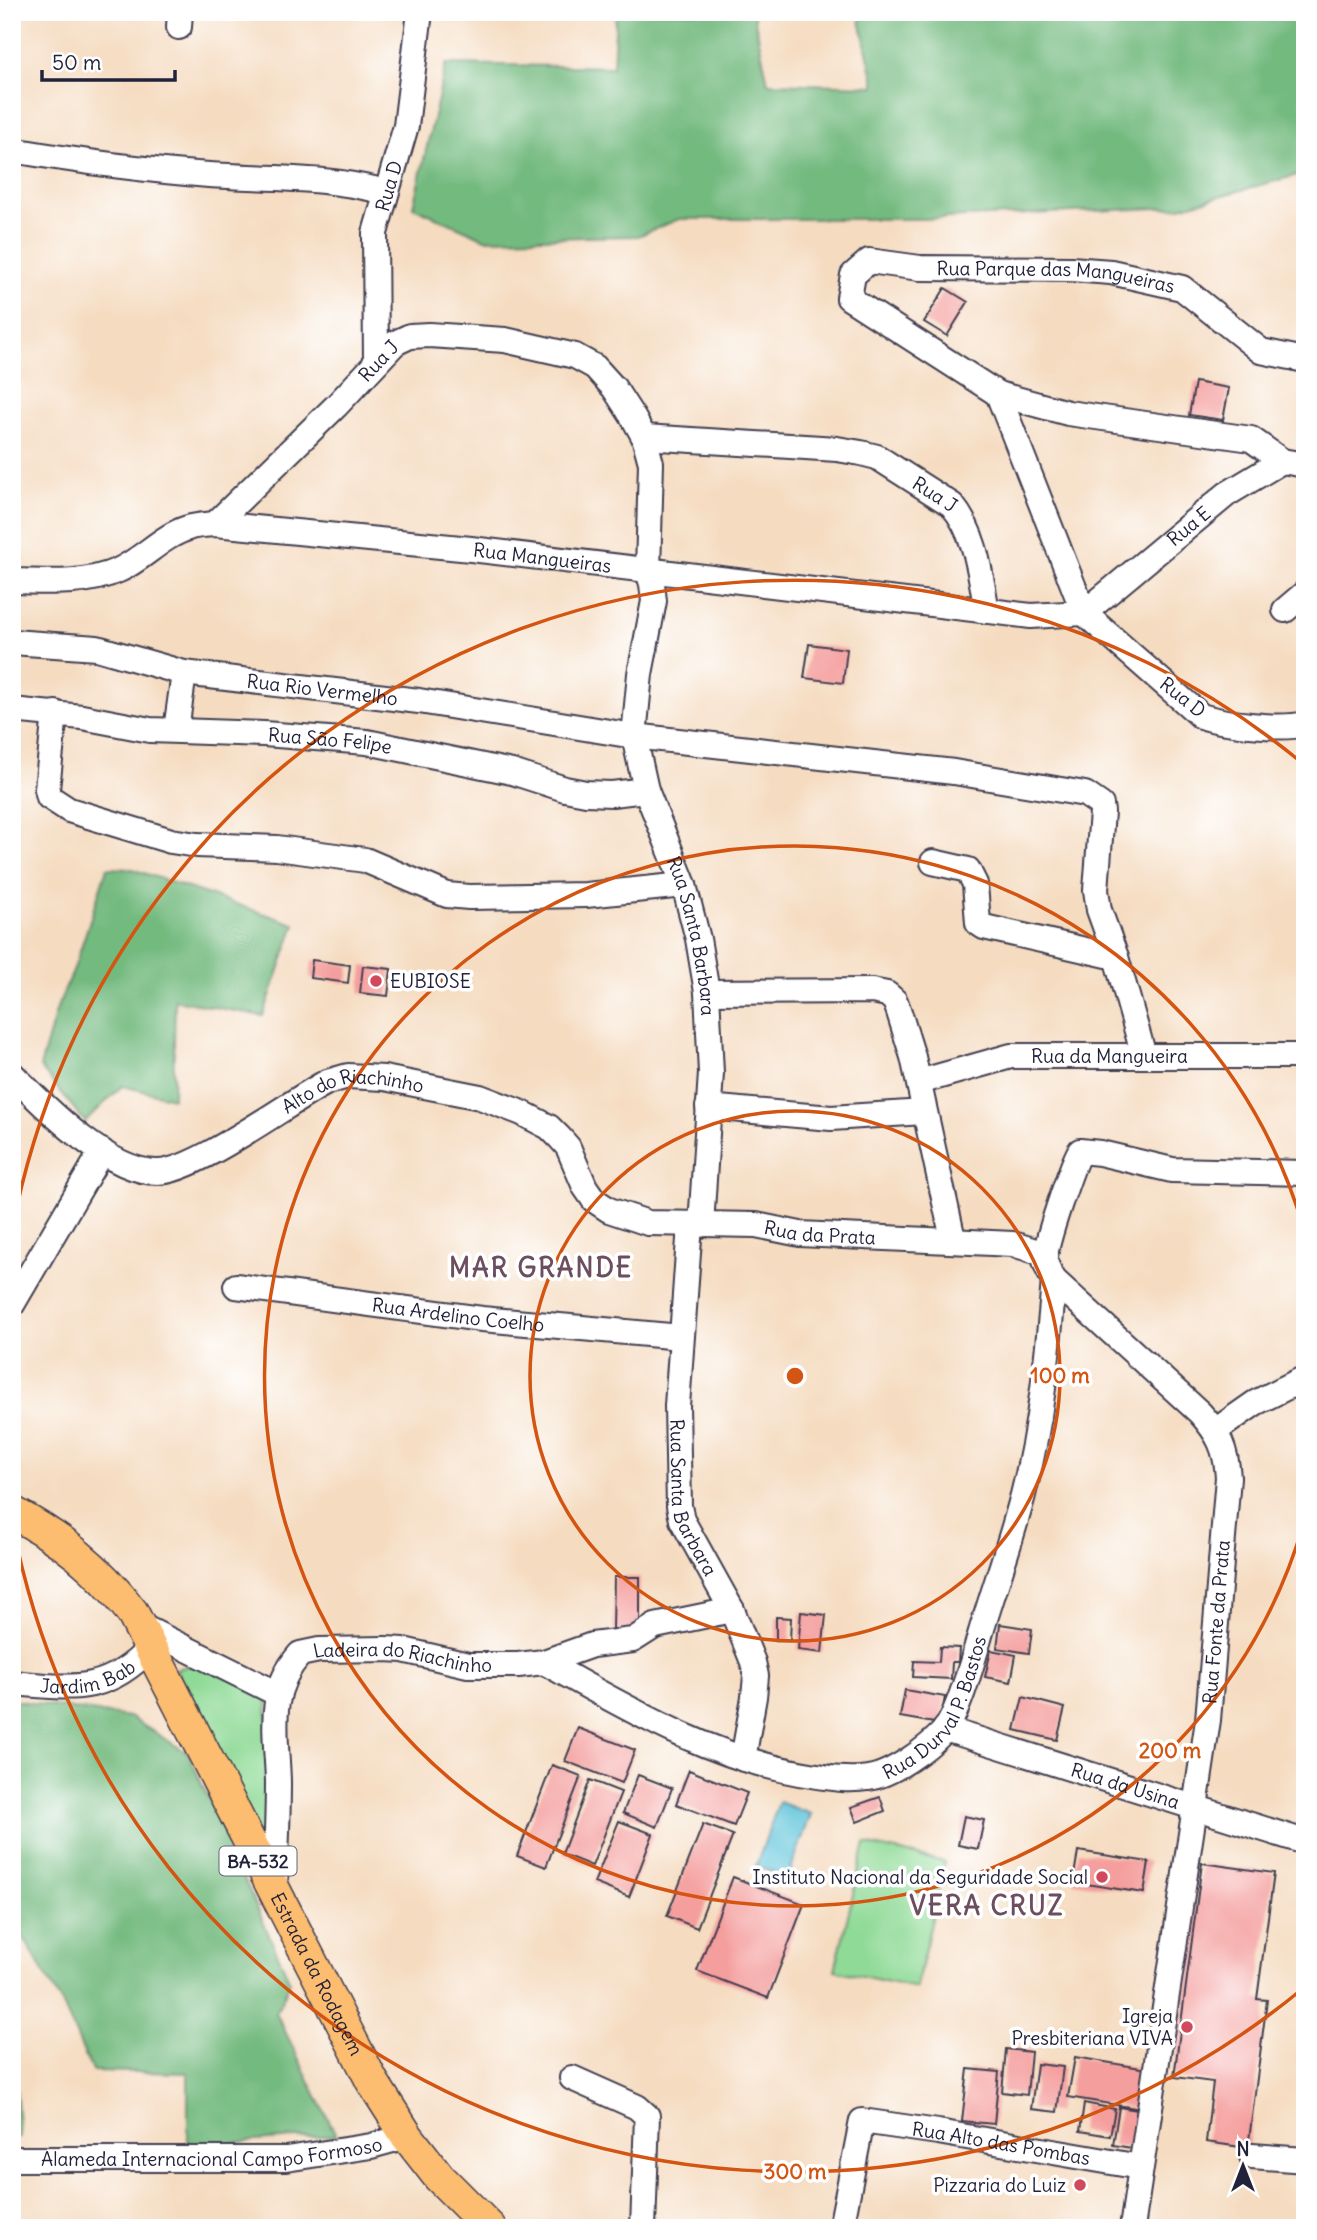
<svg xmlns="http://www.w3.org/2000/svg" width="1317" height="2240" viewBox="0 0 1317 2240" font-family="Delius,sans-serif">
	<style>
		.green { fill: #8fda96; stroke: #587e68; stroke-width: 2 }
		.forest { fill: #73ba7f; stroke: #4a6e5d; stroke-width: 2 }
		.water { fill: #5cc3d9; stroke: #3f728a; stroke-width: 2 }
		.building { fill: #f49f9e }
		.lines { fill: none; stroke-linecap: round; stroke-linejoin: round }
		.minor-casing { stroke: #423e4f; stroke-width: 28 }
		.major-casing { stroke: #423e4f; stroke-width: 35 }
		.minor { stroke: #fff; stroke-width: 24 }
		.major { stroke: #fcbd6f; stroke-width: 32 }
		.ring { fill: none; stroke: #d45411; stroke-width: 3.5 }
		.poi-dot { fill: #d1495b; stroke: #fff; stroke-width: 2.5 }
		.labels { text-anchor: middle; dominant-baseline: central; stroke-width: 7; stroke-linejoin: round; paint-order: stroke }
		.shield { fill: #fff; stroke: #646476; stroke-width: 2 }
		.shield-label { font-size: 18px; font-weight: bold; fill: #22223b }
		.street-label { font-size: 19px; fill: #22223b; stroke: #fff }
		.poi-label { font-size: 19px; fill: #22223b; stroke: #fff; text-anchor: end }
		.district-label { font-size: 26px; font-weight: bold; letter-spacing: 2px; fill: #6c4e5e; stroke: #fff }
		.centre { fill: #d45411; stroke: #fff; stroke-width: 3.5 }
		.ring-label { font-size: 21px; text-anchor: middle; font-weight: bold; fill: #d45411; stroke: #fff; stroke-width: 7; stroke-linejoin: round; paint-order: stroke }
	</style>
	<rect width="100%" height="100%" fill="#fff"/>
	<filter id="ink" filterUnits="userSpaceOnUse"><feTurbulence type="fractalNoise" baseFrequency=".0143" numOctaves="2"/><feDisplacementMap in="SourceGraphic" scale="14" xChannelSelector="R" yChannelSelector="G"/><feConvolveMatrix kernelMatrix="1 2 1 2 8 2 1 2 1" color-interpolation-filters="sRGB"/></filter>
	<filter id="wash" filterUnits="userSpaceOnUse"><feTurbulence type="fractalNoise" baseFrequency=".00686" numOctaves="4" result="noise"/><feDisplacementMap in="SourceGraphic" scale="28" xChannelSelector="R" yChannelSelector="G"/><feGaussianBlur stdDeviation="1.57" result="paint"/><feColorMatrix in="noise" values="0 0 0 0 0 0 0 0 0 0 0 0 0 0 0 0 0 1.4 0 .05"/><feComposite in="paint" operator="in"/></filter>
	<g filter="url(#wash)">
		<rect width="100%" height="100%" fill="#f5dcc1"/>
		<!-- green -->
		<g class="green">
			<path d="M196 1664 267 1693 271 1839 261 1841 176 1669Z"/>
			<path d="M865 1844 945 1862 916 1988 835 1970Z"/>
		</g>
		<!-- forest -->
		<g class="forest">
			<path d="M616 12H753L768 83 875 86 858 12H1305V173L1180 207 924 219H679L638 236 485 239 413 207 446 64 613 67Z"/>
			<path d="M107 868 132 869 295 924 263 1016 175 1000 173 1098 122 1086 85 1122 40 1067 58 1005 73 972Z"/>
			<path d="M12 1700 129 1717 188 1753 290 1982 276 2013 336 2135 188 2146V2073L92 2071 64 2007 18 1928 12 1927Z"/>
			<path d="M12 2042 20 2137H12Z"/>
		</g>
		<!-- water -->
		<path class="water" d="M779 1802 811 1814 788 1877 756 1866Z"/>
		<g id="blocks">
			<!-- building -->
			<g class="building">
				<path d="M945 288 968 302 947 336 924 322Z"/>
				<path d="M1195 382 1229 388 1223 420 1189 415Z"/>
				<path d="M809 644 847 649 843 683 804 678Z"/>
				<path d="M312 960 350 965 348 983 310 978Z"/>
				<path d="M363 966 391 969 388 996 360 993Z"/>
				<path d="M614 1577H640V1631L613 1630Z"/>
				<path d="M801 1612 826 1615 822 1653 798 1650Z"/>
				<path d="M776 1617 791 1618 790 1641H776Z"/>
				<path d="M1000 1624 1032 1629 1029 1653 997 1648Z"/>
				<path d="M940 1647 959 1648 958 1662H952L951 1679 913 1677 914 1661 939 1662Z"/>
				<path d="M991 1650 1016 1655 1011 1682 985 1677Z"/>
				<path d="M905 1690 945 1697 940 1724 900 1717Z"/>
				<path d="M1023 1697 1065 1708 1057 1740 1015 1730Z"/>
				<path d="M578 1728 635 1750 622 1783 565 1761Z"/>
				<path d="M552 1765 581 1776 546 1867 517 1856Z"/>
				<path d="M689 1770 747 1793 734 1826 676 1804Z"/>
				<path d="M638 1775 672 1788 657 1827 623 1813Z"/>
				<path d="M590 1780 621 1792 592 1866 562 1854Z"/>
				<path d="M880 1797 885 1811 857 1822 851 1807Z"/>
				<path d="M964 1816 984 1820 978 1849 958 1845Z"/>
				<path d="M619 1821 653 1834 629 1897 594 1883Z"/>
				<path d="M703 1824 733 1835 697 1928 667 1916Z"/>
				<path d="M1078 1851 1149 1862 1144 1893 1073 1882Z"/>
				<path d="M1202 1863 1274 1873 1257 1999 1267 2000 1248 2148 1206 2142 1213 2082 1174 2077Z"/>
				<path d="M733 1877 804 1904 768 1998 697 1971Z"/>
				<path d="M1006 2049 1031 2052 1027 2095 1002 2092Z"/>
				<path d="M1075 2057 1147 2069 1141 2109 1068 2097Z"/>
				<path d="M1037 2064 1063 2067 1057 2112 1031 2109Z"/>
				<path d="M968 2069 999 2072 994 2124 962 2121Z"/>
				<path d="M1084 2103 1115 2109 1110 2136 1080 2131Z"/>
				<path d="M1119 2107 1144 2111 1138 2149 1113 2145Z"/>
			</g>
		</g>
	</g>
	<g filter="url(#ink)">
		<use href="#blocks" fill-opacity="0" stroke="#423e4f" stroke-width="2"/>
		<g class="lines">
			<defs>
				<g id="minor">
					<path d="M179 27 180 12"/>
					<path d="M12 150C77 161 143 170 209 175 268 179 327 176 385 192"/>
					<path id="s1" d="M376 361 375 233 406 126 420 12"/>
					<path d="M998 394 1084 613 1201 716C1225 724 1281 730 1305 724"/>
					<path id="s2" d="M644 437 837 449 861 453 877 457 891 466 952 505C977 535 980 575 987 611"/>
					<path id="s3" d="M1282 461 1251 439 1068 413 998 394 849 298 853 275 869 261 920 268 1071 269 1111 272 1182 288 1261 351 1305 360"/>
					<path id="s4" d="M215 524 336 406 395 343 410 336 429 335 505 340 575 356 595 367 614 388 634 419 644 437 651 463 648 571 652 584 654 601 640 674 634 736 646 790 684 885 698 939 707 992 711 1073 701 1225"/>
					<path id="s5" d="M12 581C48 582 85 585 119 570 143 559 162 536 188 528 196 525 206 525 215 524L471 549 1031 616 1084 613"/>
					<path d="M1285 610 1305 593"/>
					<path id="s6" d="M1084 613 1227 494 1282 461 1305 465"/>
					<path id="s7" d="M12 642 97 648 184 673 419 701 634 736 954 772 1085 794 1101 805 1102 812 1096 890 1099 910 1116 957 1144 1056"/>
					<path id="s8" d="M12 710 82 717 150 730 264 734 367 742 512 772 565 789 586 793 612 794 646 790"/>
					<path d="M55 713 47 789 49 797 69 810 171 841 197 845 277 848 365 860 447 895 469 897 586 895 684 885"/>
					<path d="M176 730 184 673"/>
					<path d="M933 862 968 870 975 884 978 923 984 927 1116 957"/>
					<path d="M707 992 872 991 887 994 895 1001 899 1012 913 1057 953 1239"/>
					<path id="s9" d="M12 1074C45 1107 108 1172 157 1172 194 1173 289 1102 327 1082L348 1076 384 1078 480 1097 522 1113 549 1127 560 1138 568 1147 585 1187 594 1200 609 1210 648 1223 756 1225 800 1234 1013 1244 1045 1254"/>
					<path id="s10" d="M919 1082 1011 1056H1305"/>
					<path d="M708 1107 831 1118 924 1112"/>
					<path id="s11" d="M690 1225 677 1406 679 1506 682 1520 732 1610 753 1662 756 1676 754 1697 743 1759"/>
					<path id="s12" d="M236 1286 482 1319 681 1337"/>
					<path d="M12 1305 102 1151"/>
					<path d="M1215 1431 1255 1403 1305 1378"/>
					<path d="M141 1626 278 1694"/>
					<path id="s13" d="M544 1662C628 1709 714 1760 811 1775 830 1778 849 1781 868 1778 892 1775 928 1748 944 1731 959 1713 974 1656 981 1632 995 1586 1011 1541 1023 1495 1041 1425 1048 1352 1054 1280"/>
					<path id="s14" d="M12 1683C73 1688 106 1695 151 1647"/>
					<path id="s15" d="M945 1729 1305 1842"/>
					<path id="s16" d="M275 1890C276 1854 278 1818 278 1782 277 1736 265 1694 300 1654L319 1650 386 1649 403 1650 468 1665H518L544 1662 592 1645 633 1640 655 1626 732 1610"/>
					<path d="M572 2078 637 2107 647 2116 643 2228"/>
					<path d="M1252 2156 1305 2160"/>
					<path id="s17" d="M12 2159H286L371 2146 407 2136"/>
					<path id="s18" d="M841 2228 862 2121 938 2132 1140 2167"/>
					<path id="s19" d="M1132 2228 1208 1720 1228 1477C1226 1449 1219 1434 1200 1413L1054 1280C1050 1273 1046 1267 1045 1260 1043 1249 1073 1162 1080 1151L1100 1153 1172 1170 1305 1173"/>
				</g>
				<g id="major">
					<path id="s20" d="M12 1512C62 1539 98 1567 132 1612L372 2081 407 2136 439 2177 490 2228"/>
				</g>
			</defs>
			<!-- minor casing -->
			<use href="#minor" class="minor-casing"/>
			<!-- major casing -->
			<use href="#major" class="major-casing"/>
			<!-- minor -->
			<use href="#minor" class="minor"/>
			<!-- major -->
			<use href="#major" class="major"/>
		</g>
	</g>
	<!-- distance rings -->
	<g class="ring">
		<circle cx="795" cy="1376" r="265"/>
		<path d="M1304 1522A530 530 0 1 1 1304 1230"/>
		<path d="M1301 1990A796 796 0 0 1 12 1521M12 1231A796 796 0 0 1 1301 762"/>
	</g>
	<!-- markers -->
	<g class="poi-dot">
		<circle cx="376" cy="981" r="7"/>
		<circle cx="1102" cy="1877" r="7"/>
		<circle cx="1187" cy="2027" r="7"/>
		<circle cx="1080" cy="2185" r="7"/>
	</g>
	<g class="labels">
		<!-- shield labels -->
		<rect class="shield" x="219.5" y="1846.5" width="77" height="29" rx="5"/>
		<g class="shield-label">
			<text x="258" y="1861">BA-532</text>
		</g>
		<!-- street labels -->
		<g class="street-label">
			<text stroke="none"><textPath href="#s1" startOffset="177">Rua D</textPath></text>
			<text stroke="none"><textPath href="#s3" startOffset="705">Rua Parque das Mangueiras</textPath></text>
			<text stroke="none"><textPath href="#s4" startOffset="231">Rua J</textPath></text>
			<text stroke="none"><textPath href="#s2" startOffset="303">Rua J</textPath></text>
			<text stroke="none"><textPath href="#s6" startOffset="136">Rua E</textPath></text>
			<text stroke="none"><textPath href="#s5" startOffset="546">Rua Mangueiras</textPath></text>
			<text stroke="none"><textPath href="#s7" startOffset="315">Rua Rio Vermelho</textPath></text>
			<text transform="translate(1183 697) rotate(38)">Rua D</text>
			<text stroke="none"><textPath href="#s8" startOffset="320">Rua São Felipe</textPath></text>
			<text stroke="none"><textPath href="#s4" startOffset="1059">Rua Santa Barbara</textPath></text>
			<text stroke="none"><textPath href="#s10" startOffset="194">Rua da Mangueira</textPath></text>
			<text stroke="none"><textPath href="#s9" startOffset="396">Alto do Riachinho</textPath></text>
			<text stroke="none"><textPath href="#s9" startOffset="922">Rua da Prata</textPath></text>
			<text stroke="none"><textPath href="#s12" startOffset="224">Rua Ardelino Coelho</textPath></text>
			<text stroke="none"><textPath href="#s11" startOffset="276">Rua Santa Barbara</textPath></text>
			<text stroke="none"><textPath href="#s19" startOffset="612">Rua Fonte da Prata</textPath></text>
			<text stroke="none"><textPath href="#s16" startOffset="346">Ladeira do Riachinho</textPath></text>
			<text stroke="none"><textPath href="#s14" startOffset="77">Jardim Bab</textPath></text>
			<text stroke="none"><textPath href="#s13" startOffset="453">Rua Durval P. Bastos</textPath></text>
			<text stroke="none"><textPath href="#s15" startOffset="189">Rua da Usina</textPath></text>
			<text stroke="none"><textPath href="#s20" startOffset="564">Estrada da Rodagem</textPath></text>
			<text stroke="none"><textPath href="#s18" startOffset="250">Rua Alto das Pombas</textPath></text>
			<text stroke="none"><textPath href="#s17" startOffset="200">Alameda Internacional Campo Formoso</textPath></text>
		</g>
		<!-- poi labels -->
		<g class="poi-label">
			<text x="390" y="981" text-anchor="start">EUBIOSE</text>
			<text x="1088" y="1877">Instituto Nacional da Seguridade Social</text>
			<text x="1173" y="2016">Igreja<tspan x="1173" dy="22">Presbiteriana VIVA</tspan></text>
			<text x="1066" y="2185">Pizzaria do Luiz</text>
		</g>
		<!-- district labels -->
		<g class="district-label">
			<text x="541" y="1267">MAR GRANDE</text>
			<text x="987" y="1905">VERA CRUZ</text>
		</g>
	</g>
	<circle cx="795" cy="1376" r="10" class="centre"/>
	<g class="ring-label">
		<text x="1060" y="1383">100 m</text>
		<text x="1170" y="1758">200 m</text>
		<text x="795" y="2179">300 m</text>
	</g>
	<!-- margin -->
	<rect width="1317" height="2240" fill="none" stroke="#fff" stroke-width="42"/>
	<!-- north arrow -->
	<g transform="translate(1243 2166)" stroke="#ffffff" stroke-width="5" paint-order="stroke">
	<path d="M0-5L12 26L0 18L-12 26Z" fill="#22223b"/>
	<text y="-10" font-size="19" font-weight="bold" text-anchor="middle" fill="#22223b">N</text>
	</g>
	<!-- scale -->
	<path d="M42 70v10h133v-10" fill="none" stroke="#22223b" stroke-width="3.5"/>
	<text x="52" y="70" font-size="21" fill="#22223b" stroke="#ffffff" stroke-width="5" paint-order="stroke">50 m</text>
</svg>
